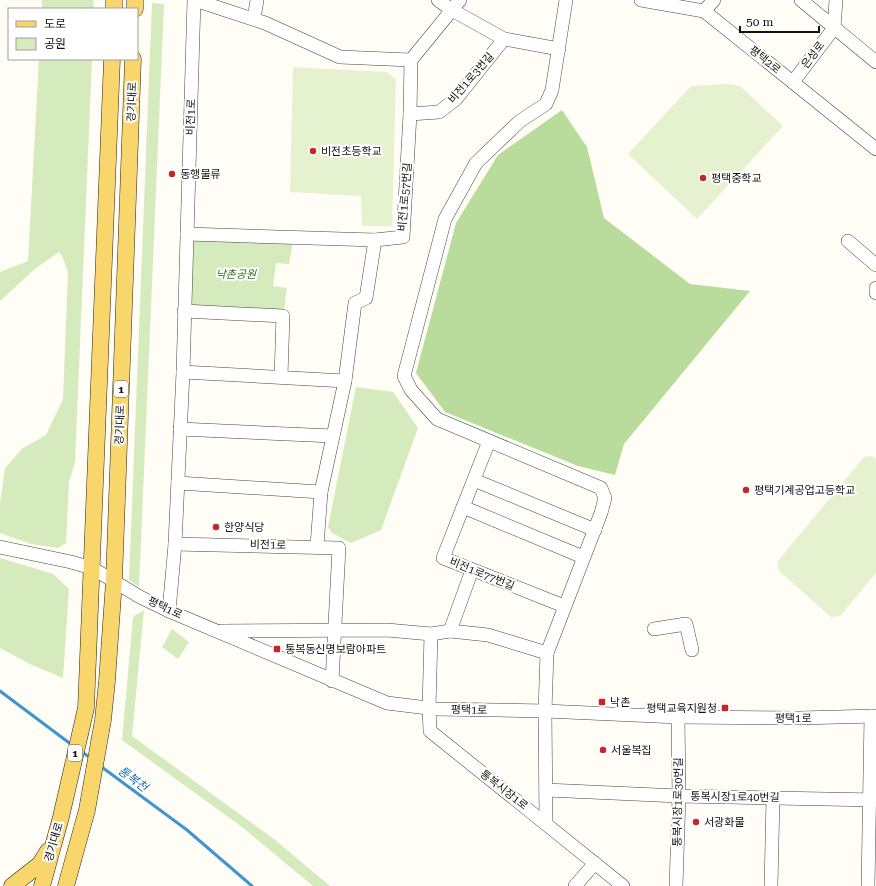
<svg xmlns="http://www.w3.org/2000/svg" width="876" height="886" viewBox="0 0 876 886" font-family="'Roboto Serif','Noto Sans KR',serif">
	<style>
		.green { fill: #d5ebbd }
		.forest { fill: #b9dc9c }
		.pitch { fill: #e6f2cf }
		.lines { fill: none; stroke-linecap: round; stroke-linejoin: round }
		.stream { stroke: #3f96cf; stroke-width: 3 }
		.minor-casing { stroke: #444; stroke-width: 14 }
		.major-casing { stroke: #222; stroke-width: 17 }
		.minor { stroke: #fff; stroke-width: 13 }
		.major { stroke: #f9d66b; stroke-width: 16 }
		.poi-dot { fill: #c4262e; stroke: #fff; stroke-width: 1.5 }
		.labels { text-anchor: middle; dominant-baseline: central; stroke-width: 4; stroke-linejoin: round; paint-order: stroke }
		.shield { fill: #fff; stroke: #585858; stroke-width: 1 }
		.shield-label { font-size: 10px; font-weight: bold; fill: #111 }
		.street-label { font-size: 11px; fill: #111; stroke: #fff }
		.poi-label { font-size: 11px; fill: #111; stroke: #fff; text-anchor: start }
		.park-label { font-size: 11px; font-style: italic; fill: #2f6b1f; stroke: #fff }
		.water-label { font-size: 12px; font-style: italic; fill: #1768a6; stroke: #fff }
	</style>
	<rect width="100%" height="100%" fill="#fffdf5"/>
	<!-- green -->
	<g class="green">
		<path d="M42 0H93L94 9H42Z"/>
		<path d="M152 3 164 4 139 587 129 580Z"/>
		<path d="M39 59H92L75 462 69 482 66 543 58 548 31 544 0 533V504L5 468 23 448 46 435 63 399 68 273 63 258 59 252 36 268 0 301V272L28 261Z"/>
		<path d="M191 240 293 242 289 264 276 263 273 286 287 288 284 311 194 309 188 302Z"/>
		<path d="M356 387 393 392 418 428 381 530 351 543 332 533 328 527Z"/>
		<path d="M0 558 53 574 69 589 63 678 30 664 0 648Z"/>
		<path d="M144 610 132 736 274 839 330 886H313L242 827 122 740 133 617Z"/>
		<path d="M172 629 189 642 178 659 162 647Z"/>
	</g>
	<!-- forest -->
	<path class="forest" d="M562 110 587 147 604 218 690 284 750 291 624 444 615 475 578 466 445 412 416 373 456 223 498 155Z"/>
	<!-- pitch -->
	<g class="pitch">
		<path d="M293 67 386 72 396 79 392 226H362L361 196 290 192Z"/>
		<path d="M726 84 740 86 783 126 697 219 628 154 691 86Z"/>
		<path d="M872 456 876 459V573L840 616 831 617 779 571 777 562 864 457Z"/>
	</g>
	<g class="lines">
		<!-- stream -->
		<g class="stream">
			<path d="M0 691 72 745"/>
			<path d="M82 752 92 759"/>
			<path d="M99 765 187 830 252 886"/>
		</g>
		<defs>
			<g id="minor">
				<path d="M195 0 265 23 340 57 411 60"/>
				<path d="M438 0 452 10 504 39 559 49"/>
				<path d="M641 0 704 11 876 149"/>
				<path d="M801 0 876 62"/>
				<path d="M704 11 714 0"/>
				<path d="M254 19 257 0"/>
				<path d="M793 82 834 28 836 0"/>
				<path d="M410 114 439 112 456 99 504 39"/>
				<path d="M187 234 375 240 403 237 410 114 411 60 460 0"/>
				<path d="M848 241 876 265"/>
				<path d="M876 288V293"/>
				<path d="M184 311 283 316 281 376"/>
				<path d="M183 372 345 381"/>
				<path d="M180 429 333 436"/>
				<path d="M489 441 443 558 564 606"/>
				<path d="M474 480 595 530"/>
				<path d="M178 483 321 492"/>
				<path d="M463 507 583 557"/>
				<path d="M175 544 339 548 332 681"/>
				<path d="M317 546 321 492 345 381 355 303 366 298 375 240"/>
				<path d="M0 547 71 562 92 568 140 597 169 611 387 703 436 709 545 711 678 717 800 718 876 716"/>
				<path d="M169 611 175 544 183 372 194 0"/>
				<path d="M654 629 686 624 692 650"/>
				<path d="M221 631 387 630 431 634 450 631 488 635 547 653"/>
				<path d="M450 631 472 570"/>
				<path d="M431 634 429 708 430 731 623 886"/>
				<path d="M546 790 679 796 876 800"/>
				<path d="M546 823 545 711 547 653 601 513 605 498 601 488 437 419 411 390 404 376 445 219 476 163 520 121 546 104 552 90 566 0"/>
				<path d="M575 886 595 863"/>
				<path d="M676 886 679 796 678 717"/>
				<path d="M771 886 773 798"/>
				<path d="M868 886 871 716"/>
			</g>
			<g id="major">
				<path d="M114 9V0"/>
				<path d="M135 9V0"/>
				<path d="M12 886 40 864 48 851"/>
				<path d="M42 886 61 817 86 708 112 59"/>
				<path d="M66 886 87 810 103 720 107 681 114 581 133 59"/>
			</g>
		</defs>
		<!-- minor casing -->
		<use href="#minor" class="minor-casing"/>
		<!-- major casing -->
		<use href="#major" class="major-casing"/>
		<!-- minor -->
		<use href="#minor" class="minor"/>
		<!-- major -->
		<use href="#major" class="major"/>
	</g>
	<!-- markers -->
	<g class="poi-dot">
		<circle cx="313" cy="151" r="4"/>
		<circle cx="172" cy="174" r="4"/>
		<circle cx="703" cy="178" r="4"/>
		<circle cx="746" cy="490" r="4"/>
		<circle cx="216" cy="527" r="4"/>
		<rect x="273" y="645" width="8" height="8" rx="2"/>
		<rect x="598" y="698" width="8" height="8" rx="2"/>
		<rect x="721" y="704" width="8" height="8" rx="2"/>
		<circle cx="603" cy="750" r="4"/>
		<circle cx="696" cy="822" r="4"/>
	</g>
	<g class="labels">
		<!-- shield labels -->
		<g class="shield">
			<rect x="114" y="381" width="14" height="16" rx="3"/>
			<rect x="68" y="745" width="14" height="16" rx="3"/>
		</g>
		<g class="shield-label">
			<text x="121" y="389">1</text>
			<text x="75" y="753">1</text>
		</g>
		<!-- street labels -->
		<g class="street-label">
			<text transform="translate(813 55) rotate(-53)">은성로</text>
			<text transform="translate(765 60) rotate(39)">평택2로</text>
			<text transform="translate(471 78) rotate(-49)">비전1로3번길</text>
			<text transform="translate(132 102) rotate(-88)">경기대로</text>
			<text transform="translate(191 117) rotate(-88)">비전1로</text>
			<text transform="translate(405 197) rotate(-85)">비전1로57번길</text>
			<text transform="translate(120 425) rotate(-88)">경기대로</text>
			<text transform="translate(268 545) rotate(1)">비전1로</text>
			<text transform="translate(482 574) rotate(22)">비전1로77번길</text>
			<text transform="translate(165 608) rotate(25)">평택1로</text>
			<text transform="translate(469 710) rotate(1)">평택1로</text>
			<text x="793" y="718">평택1로</text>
			<text transform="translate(504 790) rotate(38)">통복시장1로</text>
			<text transform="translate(735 797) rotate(1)">통복시장1로40번길</text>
			<text transform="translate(678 802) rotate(-89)">통복시장1로30번길</text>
			<text transform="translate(54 842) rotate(-74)">경기대로</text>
		</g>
		<!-- poi labels -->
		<g class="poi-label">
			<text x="321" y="151">비전초등학교</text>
			<text x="180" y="174">동행물류</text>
			<text x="711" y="178">평택중학교</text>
			<text x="754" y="490">평택기계공업고등학교</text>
			<text x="224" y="527">한양식당</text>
			<text x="285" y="649">통복동신명보람아파트</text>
			<text x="610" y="702">낙촌</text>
			<text x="717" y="708" text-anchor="end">평택교육지원청</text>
			<text x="611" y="750">서울복집</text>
			<text x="704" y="822">서광화물</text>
		</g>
		<!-- park labels -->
		<g class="park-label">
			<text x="236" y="274">낙촌공원</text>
		</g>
		<!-- water labels -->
		<g class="water-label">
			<text transform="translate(133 779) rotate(37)">통복천</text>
		</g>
	</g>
	<!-- legend -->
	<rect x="8" y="8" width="130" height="52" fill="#ffffff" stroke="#a0a0a0"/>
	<rect x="16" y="21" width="20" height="6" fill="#f9d66b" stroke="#a0a0a0"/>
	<text x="44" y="28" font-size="12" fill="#111111">도로</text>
	<rect x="16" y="38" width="20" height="12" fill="#d5ebbd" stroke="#a0a0a0"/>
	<text x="44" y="48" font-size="12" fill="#111111">공원</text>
	<!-- scale -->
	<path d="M740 26v6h79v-6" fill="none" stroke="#111111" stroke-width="2"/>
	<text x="746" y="26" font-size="12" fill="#111111" stroke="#ffffff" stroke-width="3" paint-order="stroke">50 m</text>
</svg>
